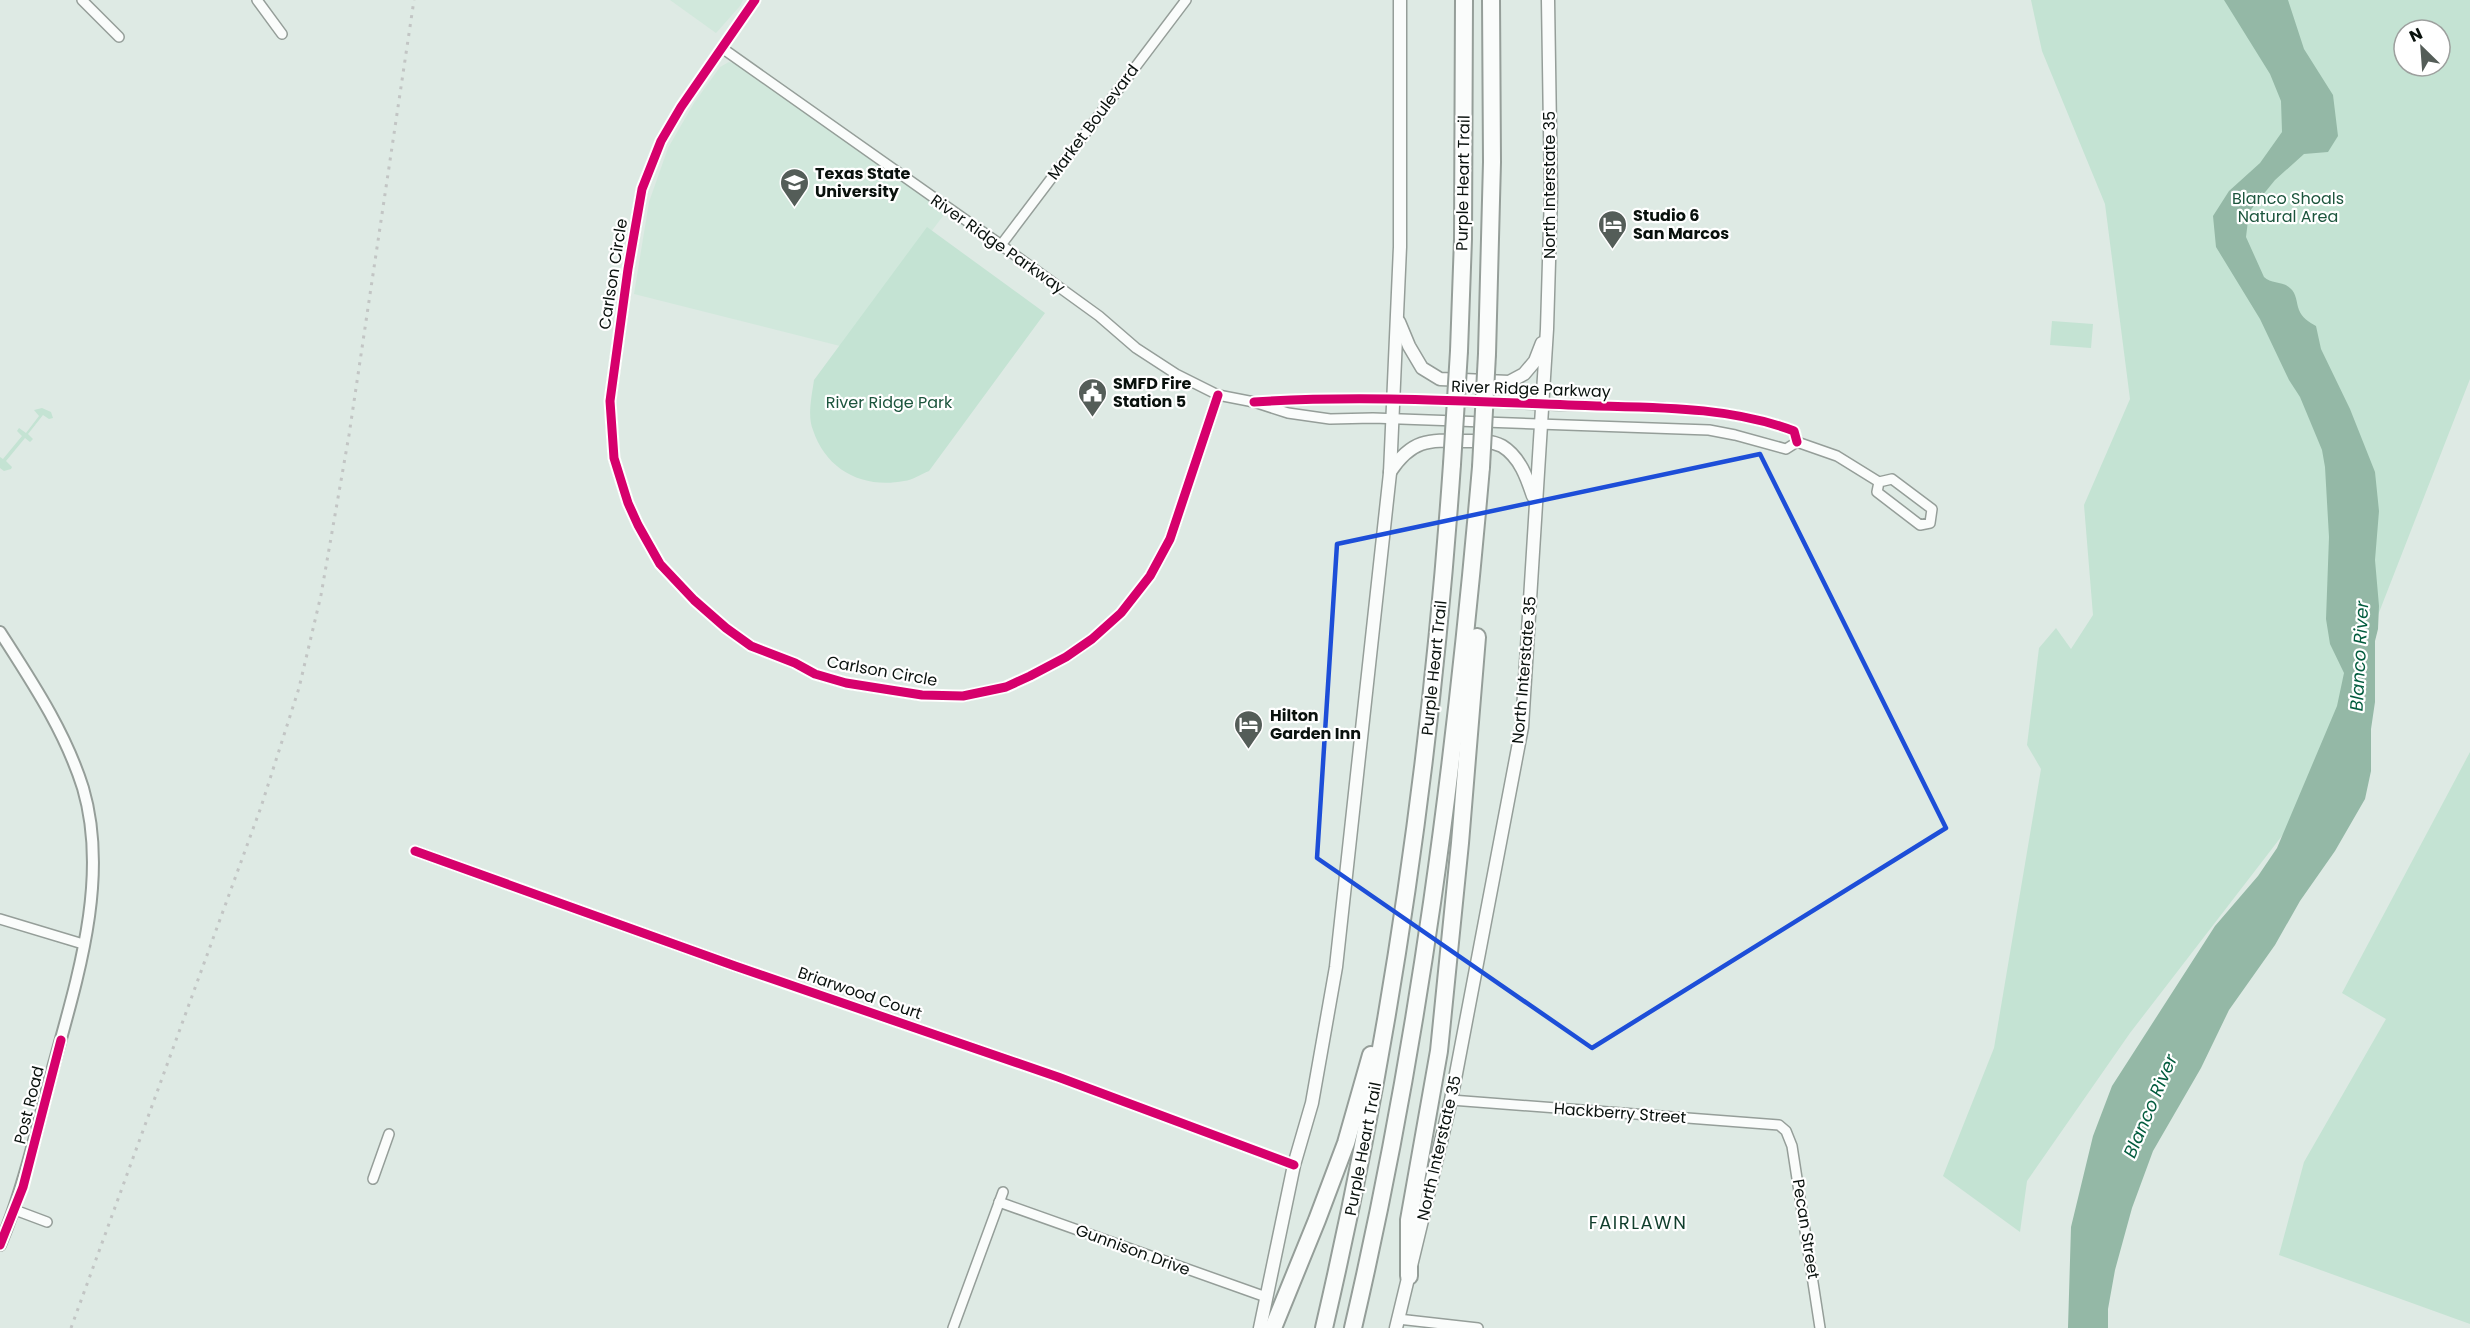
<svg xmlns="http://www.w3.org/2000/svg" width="2470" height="1328" viewBox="0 0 2470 1328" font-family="Poppins,sans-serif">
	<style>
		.built { fill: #d1e8dc }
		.green { fill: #c4e3d3; fill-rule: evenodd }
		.water { fill: #94b8a6 }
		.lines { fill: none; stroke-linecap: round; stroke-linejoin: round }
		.minor-casing { stroke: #959e99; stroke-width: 12 }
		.tertiary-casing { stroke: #959e99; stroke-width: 14 }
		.secondary-casing { stroke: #959e99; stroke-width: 15 }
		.motorway-casing { stroke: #959e99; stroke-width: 20 }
		.minor { stroke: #fafcfb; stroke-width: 9 }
		.tertiary { stroke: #fafcfb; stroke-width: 10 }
		.secondary { stroke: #fafcfb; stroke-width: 12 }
		.motorway { stroke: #fafcfb; stroke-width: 16 }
		.rail { stroke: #c2c5c4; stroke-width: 3; stroke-dasharray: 3 6; stroke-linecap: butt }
		.motorway-bridge-casing { stroke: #959e99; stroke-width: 20; stroke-linecap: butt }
		.motorway-bridge { stroke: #fafcfb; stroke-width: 16 }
		.cycleway-casing { stroke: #fff; stroke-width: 13 }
		.cycleway { stroke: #d6006c; stroke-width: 9 }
		.marked { fill: none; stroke: #1d4ed8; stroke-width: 4.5; stroke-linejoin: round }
		.labels { text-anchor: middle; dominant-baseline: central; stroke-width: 4.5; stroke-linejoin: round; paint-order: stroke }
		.street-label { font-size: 16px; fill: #09110d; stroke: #fff }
		.poi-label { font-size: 16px; font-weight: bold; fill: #09110d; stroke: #fff; text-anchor: start }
		.park-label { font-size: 16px; fill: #1c553d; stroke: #fff }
		.water-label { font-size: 18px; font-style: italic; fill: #025c3e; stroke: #fff }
		.neighbourhood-label { font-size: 18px; letter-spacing: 1.5px; fill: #103e2c; stroke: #fff }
	</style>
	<rect width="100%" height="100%" fill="#deeae4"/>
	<!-- built -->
	<g class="built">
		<path d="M670 0H743L740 6 716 33Z"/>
		<path d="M729 62 737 64 946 212 844 347 634 294 649 202 668 148 694 103 720 67Z"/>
	</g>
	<!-- green -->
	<g class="green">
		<path d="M2031 0H2470V379L2350 687 2362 732 2130 1033 2027 1181 2020 1232 1943 1176 1994 1048 2041 769 2027 745 2039 648 2056 628 2071 649 2093 615 2084 505 2130 399 2105 204 2042 51ZM2404 30H2440V66H2404Z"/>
		<path d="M927 227 1045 313 929 471C921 474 913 480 904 481 863 489 826 470 813 430 807 416 812 395 814 380Z"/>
		<path d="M2052 321 2093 324 2091 348 2050 345Z"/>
		<path d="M42 408 51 412 53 418 49 419 43 415 28 434 33 439 30 442 25 438 6 461 12 467 11 469 4 471 0 468V457L3 459 22 436 17 431 19 428 26 433 39 416 34 410Z"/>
		<path d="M2470 752V1324L2279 1255 2304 1162 2386 1019 2342 993Z"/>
	</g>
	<!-- water -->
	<path class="water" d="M2224 0H2288L2304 49 2333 95 2338 136 2328 152 2304 154 2275 180 2249 212 2246 237 2264 277C2271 284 2283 281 2290 288 2297 294 2296 302 2299 310 2302 318 2309 322 2316 326L2321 349 2350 409 2375 472 2379 511 2375 560 2379 606 2378 629 2375 641V702L2371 729V771L2365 799 2335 851 2300 901 2275 945 2229 1010 2201 1068 2153 1151 2132 1208 2115 1270 2108 1309V1328H2068L2071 1227 2093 1136 2112 1086 2215 926 2258 876 2277 848 2337 706 2344 673 2330 644 2326 619 2329 537 2325 467 2322 450 2300 397 2289 380 2260 319 2216 247 2213 216 2229 191 2260 163 2282 132 2281 101 2270 74Z"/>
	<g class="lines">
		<defs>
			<g id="minor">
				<path d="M82 0 119 37"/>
				<path d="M257 0 282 34"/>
				<path d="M755 0 681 107 661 141 642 189 628 269 610 401 614 458 628 503 638 525 660 564 694 600 726 628 751 646 795 663 815 674 846 683 922 695 963 696 1006 687 1030 676 1066 657 1092 639 1121 613 1150 576 1170 539 1218 395"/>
				<path d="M722 48 1001 245 1099 316 1136 348 1176 374 1218 395 1254 402 1288 413 1330 419 1373 418 1709 430 1735 435 1786 449 1797 442"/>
				<path d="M1001 245 1186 0"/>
				<path d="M1259 402C1356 395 1453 401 1550 405 1628 407 1720 403 1794 431L1797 442"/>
				<path d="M1797 442 1837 456 1879 482 1892 479 1932 509 1930 523 1920 525 1877 492 1879 482"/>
				<path d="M415 851 735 966 1058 1077 1294 1165"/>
				<path d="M0 919 83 944"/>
				<path d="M1451 1100 1779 1125 1786 1131 1792 1146 1820 1328"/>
				<path d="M373 1179 389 1134"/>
				<path d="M999 1202 1266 1297"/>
				<path d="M15 1210 47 1222"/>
				<path d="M1398 1319 1478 1328"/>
				<path d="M953 1328 1003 1192"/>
			</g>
			<path id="tertiary" d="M0 632C32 682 65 731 83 788 111 883 74 988 50 1079 35 1136 23 1190 0 1245"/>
			<g id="secondary">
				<path d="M1399 322 1409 346 1422 368 1440 379 1509 382 1524 374 1535 361 1542 343"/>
				<path d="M1390 472C1412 439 1428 440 1465 441 1478 441 1490 440 1502 446 1520 457 1527 478 1533 496"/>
				<path d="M1260 1328 1294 1165 1312 1103 1336 967 1390 473 1400 247V0"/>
				<path d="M1396 1328 1451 1100 1522 727 1547 329 1551 194 1548 0"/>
			</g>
			<g id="motorway">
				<path d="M1459 351 1463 239 1464 0"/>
				<path d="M1487 354 1492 162 1491 0"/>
				<path d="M1409 1276V1220L1439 1051 1460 843 1477 637"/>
				<path d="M1273 1328 1317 1220 1346 1143 1371 1055"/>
				<path d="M1324 1328C1390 1044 1432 755 1452 464"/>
				<path d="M1353 1328C1419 1045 1456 757 1481 467"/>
			</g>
		</defs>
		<!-- minor casing -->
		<use href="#minor" class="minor-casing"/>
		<!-- tertiary casing -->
		<use href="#tertiary" class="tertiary-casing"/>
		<!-- secondary casing -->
		<use href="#secondary" class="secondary-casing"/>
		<!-- motorway casing -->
		<use href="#motorway" class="motorway-casing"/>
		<!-- minor -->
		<use href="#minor" class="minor"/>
		<!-- tertiary -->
		<use href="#tertiary" class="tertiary"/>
		<!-- secondary -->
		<use href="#secondary" class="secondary"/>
		<!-- motorway -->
		<use href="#motorway" class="motorway"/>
		<!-- rail -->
		<path class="rail" d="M71 1328 261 807 299 688 321 595 349 435 414 0"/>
		<defs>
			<g id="motorway-bridge">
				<path d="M1452 464 1459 351"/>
				<path d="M1481 467 1487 354"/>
			</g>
		</defs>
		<!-- motorway-bridge casing -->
		<use href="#motorway-bridge" class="motorway-bridge-casing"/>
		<!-- motorway-bridge -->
		<use href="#motorway-bridge" class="motorway-bridge"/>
		<defs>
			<g id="cycleway">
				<path d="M755 0 681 107 661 141 642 189 628 269 610 401 614 458 628 503 638 525 660 564 694 600 726 628 751 646 795 663 815 674 846 683 922 695 963 696 1006 687 1030 676 1066 657 1092 639 1121 613 1150 576 1170 539 1218 395"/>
				<path d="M1254 402C1358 395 1463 401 1568 405 1642 408 1723 404 1794 431L1797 442"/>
				<path d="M415 851 735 966 1058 1077 1294 1165"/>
				<path d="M0 1245 23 1187 61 1040"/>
			</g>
		</defs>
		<!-- cycleway casing -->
		<use href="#cycleway" class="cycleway-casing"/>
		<!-- cycleway -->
		<use href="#cycleway" class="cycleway"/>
	</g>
	<!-- marked area -->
	<path class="marked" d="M1760 454 1946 828 1592 1048 1317 858 1337 544Z"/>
	<!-- icons -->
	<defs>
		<symbol id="university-pin" viewBox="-11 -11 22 30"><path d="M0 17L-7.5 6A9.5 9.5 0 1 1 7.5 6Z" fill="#545d58" stroke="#fff"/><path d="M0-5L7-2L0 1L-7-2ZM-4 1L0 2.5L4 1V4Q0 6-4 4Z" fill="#fff"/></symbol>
		<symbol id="hotel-pin" viewBox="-11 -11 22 30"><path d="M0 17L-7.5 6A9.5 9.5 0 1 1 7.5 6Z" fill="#545d58" stroke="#fff"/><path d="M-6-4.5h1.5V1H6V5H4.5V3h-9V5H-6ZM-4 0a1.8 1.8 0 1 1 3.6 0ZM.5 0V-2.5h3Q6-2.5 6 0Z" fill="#fff"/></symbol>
		<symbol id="civic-pin" viewBox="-11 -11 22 30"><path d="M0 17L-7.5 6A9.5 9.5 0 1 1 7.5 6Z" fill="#545d58" stroke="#fff"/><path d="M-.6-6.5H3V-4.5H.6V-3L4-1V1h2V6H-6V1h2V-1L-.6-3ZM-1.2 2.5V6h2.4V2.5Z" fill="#fff"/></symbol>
	</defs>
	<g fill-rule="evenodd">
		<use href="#university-pin" x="778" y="166" width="33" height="45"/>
		<use href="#hotel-pin" x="1596" y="208" width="33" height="45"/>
		<use href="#civic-pin" x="1076" y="376" width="33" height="45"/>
		<use href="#hotel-pin" x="1232" y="708" width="33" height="45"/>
	</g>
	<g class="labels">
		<!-- street labels -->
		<g class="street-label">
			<text transform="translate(1093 122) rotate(-53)">Market Boulevard</text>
			<text transform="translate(1463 183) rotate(-89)">Purple Heart Trail</text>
			<text transform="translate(1549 185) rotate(-90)">North Interstate 35</text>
			<text transform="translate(998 244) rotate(35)">River Ridge Parkway</text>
			<text transform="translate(613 274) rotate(-81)">Carlson Circle</text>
			<text transform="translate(1531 389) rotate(2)">River Ridge Parkway</text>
			<text transform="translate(1434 668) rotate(-84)">Purple Heart Trail</text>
			<text transform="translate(1524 670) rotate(-85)">North Interstate 35</text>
			<text transform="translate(882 671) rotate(10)">Carlson Circle</text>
			<text transform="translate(860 993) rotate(19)">Briarwood Court</text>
			<text transform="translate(29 1105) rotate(-76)">Post Road</text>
			<text transform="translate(1620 1113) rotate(4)">Hackberry Street</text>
			<text transform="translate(1439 1148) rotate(-77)">North Interstate 35</text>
			<text transform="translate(1363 1149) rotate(-79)">Purple Heart Trail</text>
			<text transform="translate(1806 1229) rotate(81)">Pecan Street</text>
			<text transform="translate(1133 1250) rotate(20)">Gunnison Drive</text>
		</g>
		<!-- poi labels -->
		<g class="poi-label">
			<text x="815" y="173">Texas State<tspan x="815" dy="18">University</tspan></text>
			<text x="1633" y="215">Studio 6<tspan x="1633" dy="18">San Marcos</tspan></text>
			<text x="1113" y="383">SMFD Fire<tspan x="1113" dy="18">Station 5</tspan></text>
			<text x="1270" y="715">Hilton<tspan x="1270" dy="18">Garden Inn</tspan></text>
		</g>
		<!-- park labels -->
		<g class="park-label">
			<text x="2288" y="198">Blanco Shoals<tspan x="2288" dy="18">Natural Area</tspan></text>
			<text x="889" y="402">River Ridge Park</text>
		</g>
		<!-- water labels -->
		<g class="water-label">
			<text transform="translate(2359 656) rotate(-87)">Blanco River</text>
			<text transform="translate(2150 1106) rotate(-67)">Blanco River</text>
		</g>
		<!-- neighbourhood labels -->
		<g class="neighbourhood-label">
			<text x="1638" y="1222">FAIRLAWN</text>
		</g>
	</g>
	<!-- north arrow -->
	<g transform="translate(2422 48) rotate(335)"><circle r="28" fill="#ffffff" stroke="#9da09e" stroke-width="1.5"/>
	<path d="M0-4.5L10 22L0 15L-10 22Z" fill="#545d58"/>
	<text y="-9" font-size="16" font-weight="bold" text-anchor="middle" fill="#09110d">N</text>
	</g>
</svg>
